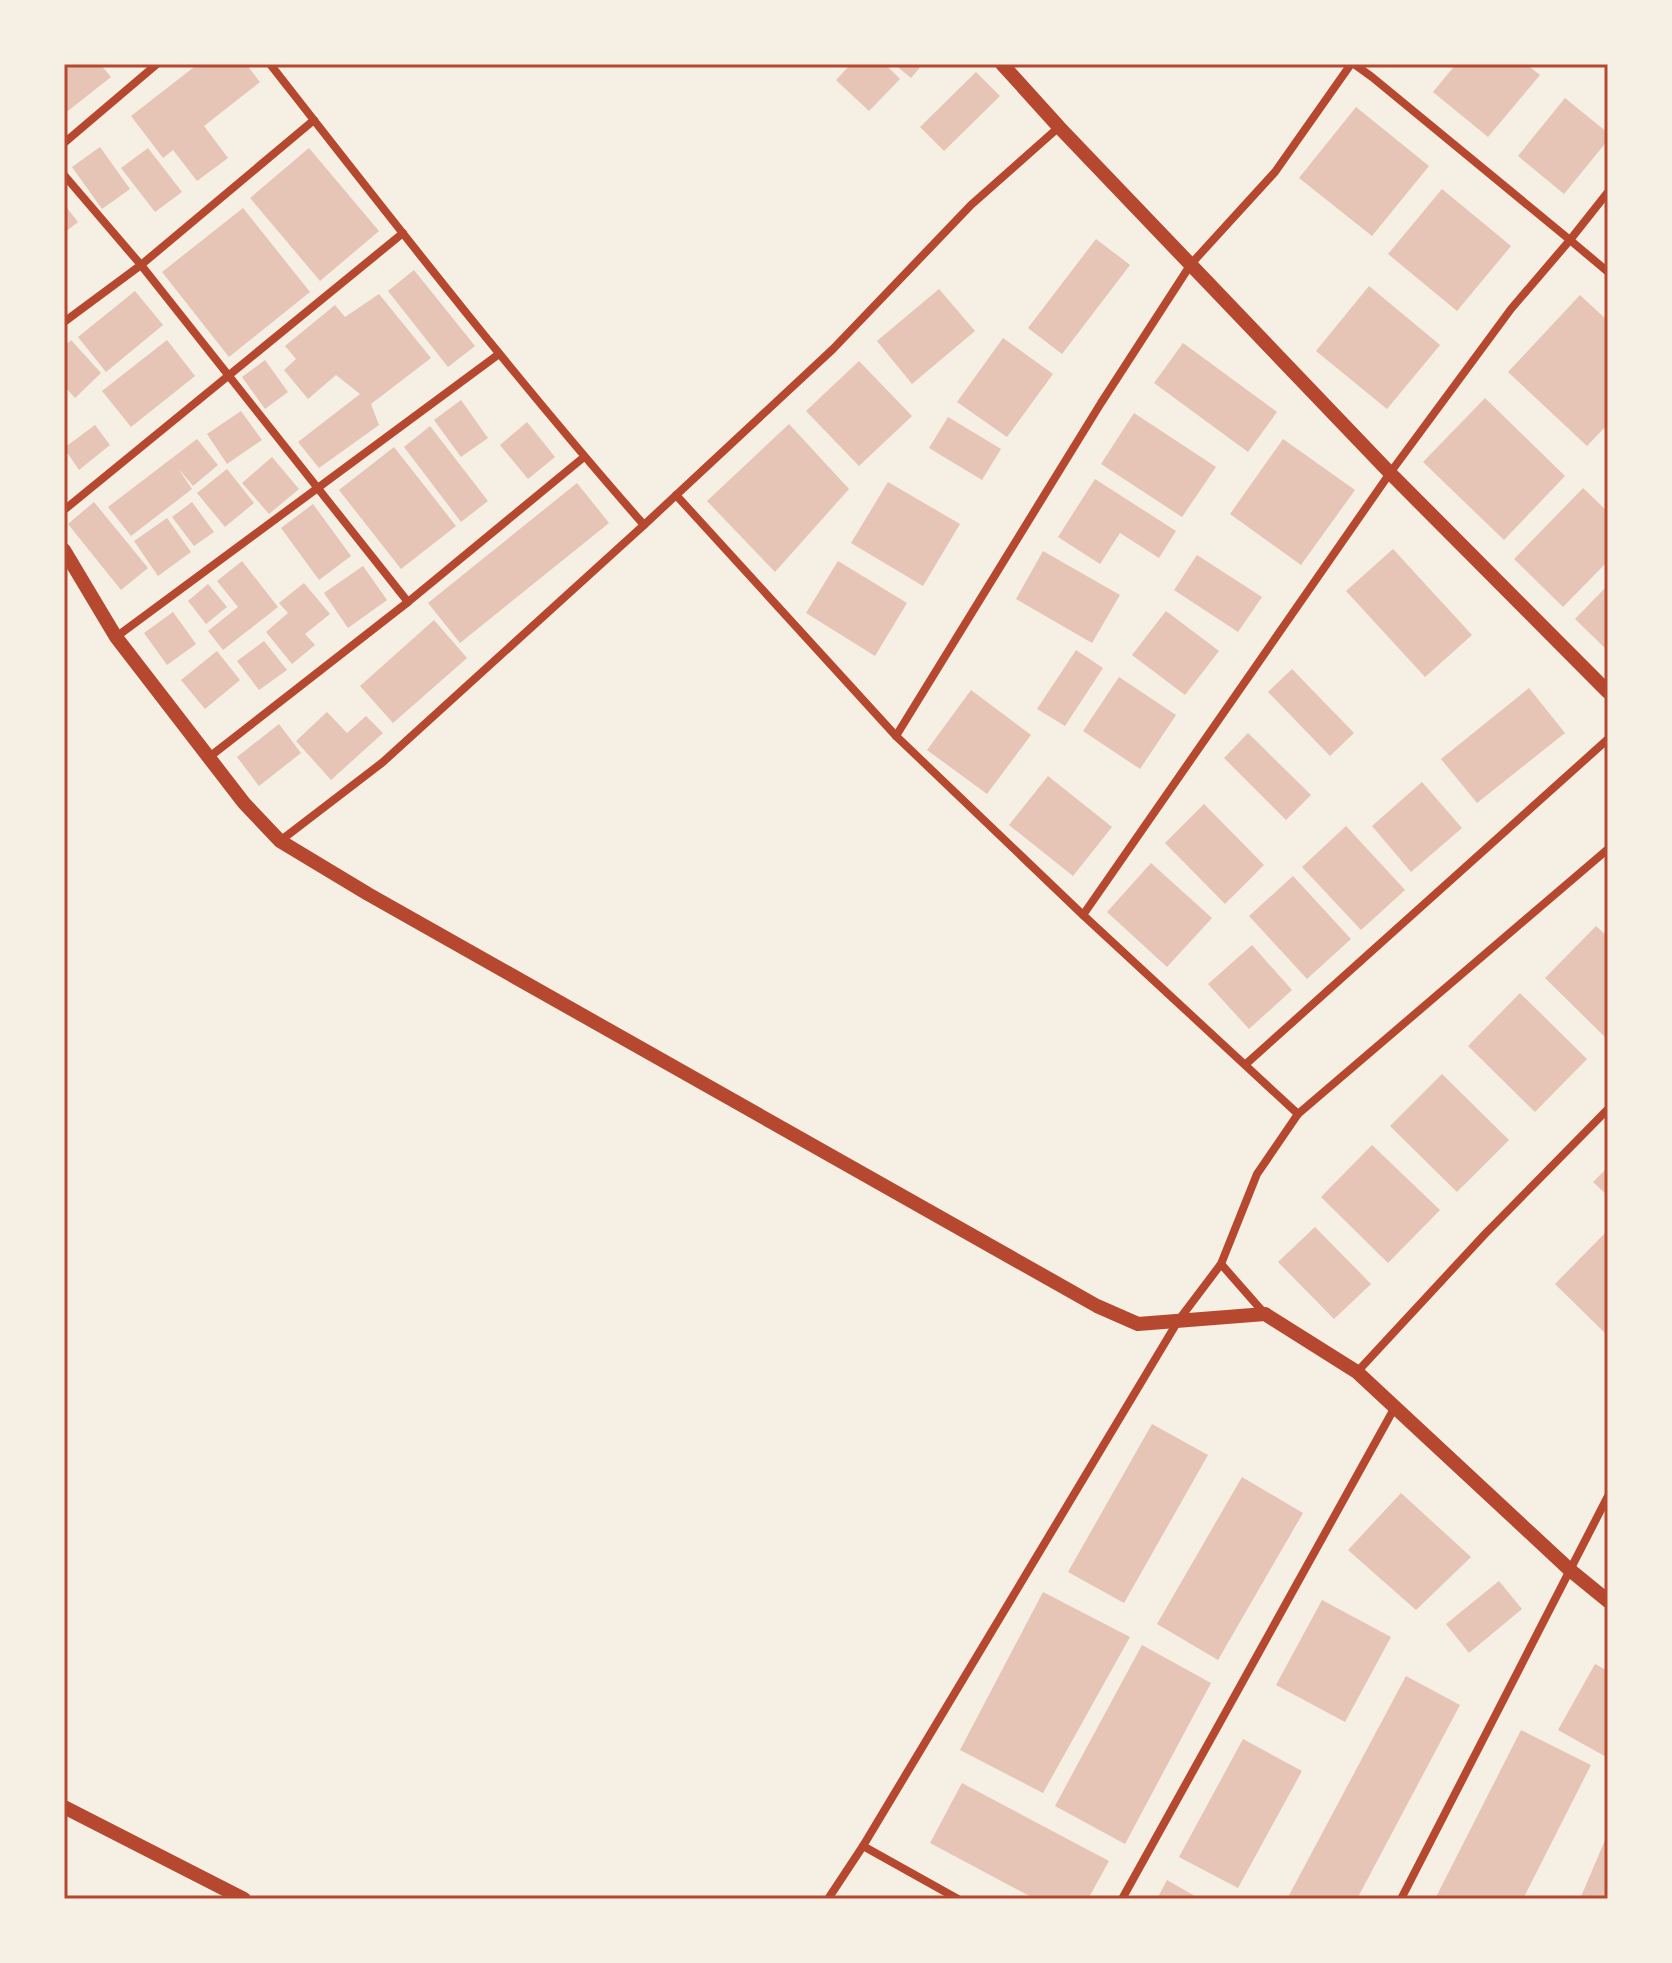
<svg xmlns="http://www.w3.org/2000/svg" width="1672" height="1963" viewBox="0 0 1672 1963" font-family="Signika,sans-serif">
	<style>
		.building { fill: #e6c5b7 }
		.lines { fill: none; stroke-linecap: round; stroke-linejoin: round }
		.minor { stroke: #b5482f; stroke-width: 8 }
		.tertiary { stroke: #b5482f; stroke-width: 14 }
		.neatline { fill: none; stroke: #b5482f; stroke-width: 3 }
	</style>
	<rect width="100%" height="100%" fill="#f6efe4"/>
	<!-- building -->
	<g class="building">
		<path d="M64 64H100L111 77 64 114Z"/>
		<path d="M198 64H246L260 82 204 126 228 158 197 181 173 150 163 158 131 116Z"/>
		<path d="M851 64H885L900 79 869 111 836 80Z"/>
		<path d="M894 64H923L911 78Z"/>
		<path d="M1456 64H1526L1540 75 1488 137 1433 92Z"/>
		<path d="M976 72 1000 96 944 151 920 127Z"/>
		<path d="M1565 98 1608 133V140L1564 194 1518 156Z"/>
		<path d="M1356 107 1429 166 1372 236 1299 178Z"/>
		<path d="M100 147 130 189 102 209 72 167Z"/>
		<path d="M148 148 182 192 155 212 121 168Z"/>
		<path d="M309 148 379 231 320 281 250 198Z"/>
		<path d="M1442 189 1511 246 1457 311 1388 254Z"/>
		<path d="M64 204 78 222 64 233Z"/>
		<path d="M243 208 310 292 229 357 162 272Z"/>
		<path d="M1096 239 1130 265 1062 354 1028 328Z"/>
		<path d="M414 270 475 346 448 367 388 291Z"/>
		<path d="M1369 286 1440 345 1387 409 1316 351Z"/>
		<path d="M939 289 975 331 912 384 877 341Z"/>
		<path d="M135 291 163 325 106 372 78 337Z"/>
		<path d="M379 294 431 358 371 404 379 425 319 468 298 442 360 394 336 375 308 399 284 370 296 359 285 346 335 305 345 317Z"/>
		<path d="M1580 295 1608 321V424L1587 446 1508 372Z"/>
		<path d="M1003 338 1053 374 1007 437 957 402Z"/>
		<path d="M71 340 101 373 75 398 64 386V347Z"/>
		<path d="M167 340 195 376 131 427 102 391Z"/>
		<path d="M1183 343 1277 412 1248 452 1154 383Z"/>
		<path d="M265 360 288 392 265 409 242 377Z"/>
		<path d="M859 361 912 416 859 466 806 411Z"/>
		<path d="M1485 398 1565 476 1504 540 1423 462Z"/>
		<path d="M461 400 488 438 461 457 434 420Z"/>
		<path d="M241 411 262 440 227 464 207 434Z"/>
		<path d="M1134 413 1216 467 1182 517 1101 464Z"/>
		<path d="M948 417 1001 449 982 480 929 448Z"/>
		<path d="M527 422 555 457 528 479 500 445Z"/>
		<path d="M789 424 849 489 775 572 707 501Z"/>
		<path d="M95 425 110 445 79 470 64 448Z"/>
		<path d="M430 426 488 501 461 522 404 447Z"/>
		<path d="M197 439 218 465 193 486 178 468 192 489 131 536 108 507Z"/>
		<path d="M1283 439 1355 490 1301 565 1230 514Z"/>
		<path d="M394 447 456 526 401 569 339 490Z"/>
		<path d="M272 457 299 489 269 514 242 483Z"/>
		<path d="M227 469 254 503 225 527 197 493Z"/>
		<path d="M1095 479 1176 531 1159 558 1120 533 1100 564 1058 537Z"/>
		<path d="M888 482 960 524 923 586 851 543Z"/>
		<path d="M577 483 609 523 460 643 428 603Z"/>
		<path d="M1583 488 1608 512V561L1563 607 1514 559Z"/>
		<path d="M94 502 148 568 121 590 68 524Z"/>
		<path d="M192 502 214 532 194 546 172 517Z"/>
		<path d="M313 504 351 556 319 580 281 528Z"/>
		<path d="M167 518 191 552 158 576 134 541Z"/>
		<path d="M1393 549 1472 635 1425 677 1346 591Z"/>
		<path d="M1043 551 1120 595 1092 643 1016 599Z"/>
		<path d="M1197 555 1262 597 1238 632 1174 590Z"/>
		<path d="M242 561 278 607 223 650 208 631 238 607 217 581Z"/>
		<path d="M838 561 907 603 875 656 806 613Z"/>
		<path d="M363 566 387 600 348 628 324 593Z"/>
		<path d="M304 583 330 614 305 634 315 645 292 664 266 632 288 613 279 603Z"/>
		<path d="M208 584 227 607 206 624 188 601Z"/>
		<path d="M1608 585V651L1575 619Z"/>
		<path d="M1166 611 1219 651 1185 695 1132 655Z"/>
		<path d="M173 612 196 644 167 665 144 633Z"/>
		<path d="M434 620 467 658 393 723 360 686Z"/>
		<path d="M264 641 287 670 259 690 237 661Z"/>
		<path d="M1076 650 1103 668 1065 726 1037 709Z"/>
		<path d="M217 651 240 680 205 709 181 680Z"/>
		<path d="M1292 669 1354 733 1330 756 1268 692Z"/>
		<path d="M1119 677 1176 715 1140 769 1083 731Z"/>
		<path d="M1529 688 1565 733 1477 803 1441 759Z"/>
		<path d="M971 690 1031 735 987 794 927 750Z"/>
		<path d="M327 712 347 733 366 716 383 733 331 780 296 741Z"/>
		<path d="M279 724 301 753 259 786 237 757Z"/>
		<path d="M1248 733 1311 795 1286 820 1224 758Z"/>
		<path d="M1048 776 1112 827 1073 876 1009 825Z"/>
		<path d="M1422 782 1462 828 1411 872 1372 826Z"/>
		<path d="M1204 804 1264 865 1225 904 1165 843Z"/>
		<path d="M1346 826 1405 890 1361 930 1302 867Z"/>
		<path d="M1151 863 1212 918 1167 967 1107 912Z"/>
		<path d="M1293 876 1351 939 1307 979 1249 916Z"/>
		<path d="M1596 926 1608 937V1040L1545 978Z"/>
		<path d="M1252 945 1292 990 1249 1029 1208 984Z"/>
		<path d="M1520 993 1587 1059 1535 1112 1468 1046Z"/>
		<path d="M1442 1074 1509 1140 1457 1192 1390 1126Z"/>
		<path d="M1372 1145 1440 1210 1388 1263 1321 1197Z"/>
		<path d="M1608 1167V1196L1593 1182Z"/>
		<path d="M1315 1227 1371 1284 1334 1319 1278 1262Z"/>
		<path d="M1608 1230V1336L1555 1284Z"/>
		<path d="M1152 1424 1208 1455 1124 1603 1068 1572Z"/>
		<path d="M1242 1477 1303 1513 1218 1660 1157 1624Z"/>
		<path d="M1401 1493 1471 1557 1416 1610 1348 1550Z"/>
		<path d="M1499 1581 1522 1609 1469 1653 1446 1624Z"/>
		<path d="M1043 1592 1130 1637 1043 1793 960 1750Z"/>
		<path d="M1322 1600 1391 1637 1345 1722 1276 1685Z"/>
		<path d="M1142 1645 1211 1683 1125 1844 1055 1806Z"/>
		<path d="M1595 1664 1608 1671V1758L1558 1730Z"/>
		<path d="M1406 1676 1460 1705 1357 1899H1287Z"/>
		<path d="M1521 1730 1591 1765 1523 1899H1435Z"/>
		<path d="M1243 1739 1302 1771 1238 1888 1179 1857Z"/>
		<path d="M962 1783 1109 1861 1088 1899H1035L930 1843Z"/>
		<path d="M1608 1833V1899H1580Z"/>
		<path d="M1167 1880 1200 1899H1157Z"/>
	</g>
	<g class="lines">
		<!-- minor -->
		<g class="minor">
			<path d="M270 64C392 220 513 376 644 525"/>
			<path d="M1354 64 1372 77 1570 240 1608 192"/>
			<path d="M64 143 157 64"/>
			<path d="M64 175 141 265 408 602"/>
			<path d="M64 322 141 265 314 120"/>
			<path d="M676 495 896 736 1083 915 1298 1114"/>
			<path d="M64 510 403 233"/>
			<path d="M116 637 499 354"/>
			<path d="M896 736 1101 403 1191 264 1275 172 1351 64"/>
			<path d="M208 758 408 602 584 457"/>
			<path d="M280 841 383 762 644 525 833 349 971 205 1059 127"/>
			<path d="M1083 915 1390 473 1511 309 1570 240 1608 272"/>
			<path d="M1246 1064 1608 739"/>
			<path d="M1221 1264 1264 1313"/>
			<path d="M1357 1372 1485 1234 1608 1109"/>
			<path d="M863 1846 958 1899"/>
			<path d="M828 1899 863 1846 1178 1321 1221 1264 1257 1174 1298 1114 1608 849"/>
			<path d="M1122 1899 1395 1407"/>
			<path d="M1401 1899 1608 1496"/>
		</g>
		<!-- tertiary -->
		<g class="tertiary">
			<path d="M1002 64 1059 127 1390 473 1608 692"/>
			<path d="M64 550 116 637 244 803 280 841 368 894 1097 1306 1138 1324 1265 1314 1357 1372 1570 1570 1608 1601"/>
			<path d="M64 1807 244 1899"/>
		</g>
	</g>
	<!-- border -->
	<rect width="1672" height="1963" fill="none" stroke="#f6efe4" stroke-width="132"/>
	<rect x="66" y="66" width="1540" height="1831" class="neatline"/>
</svg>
